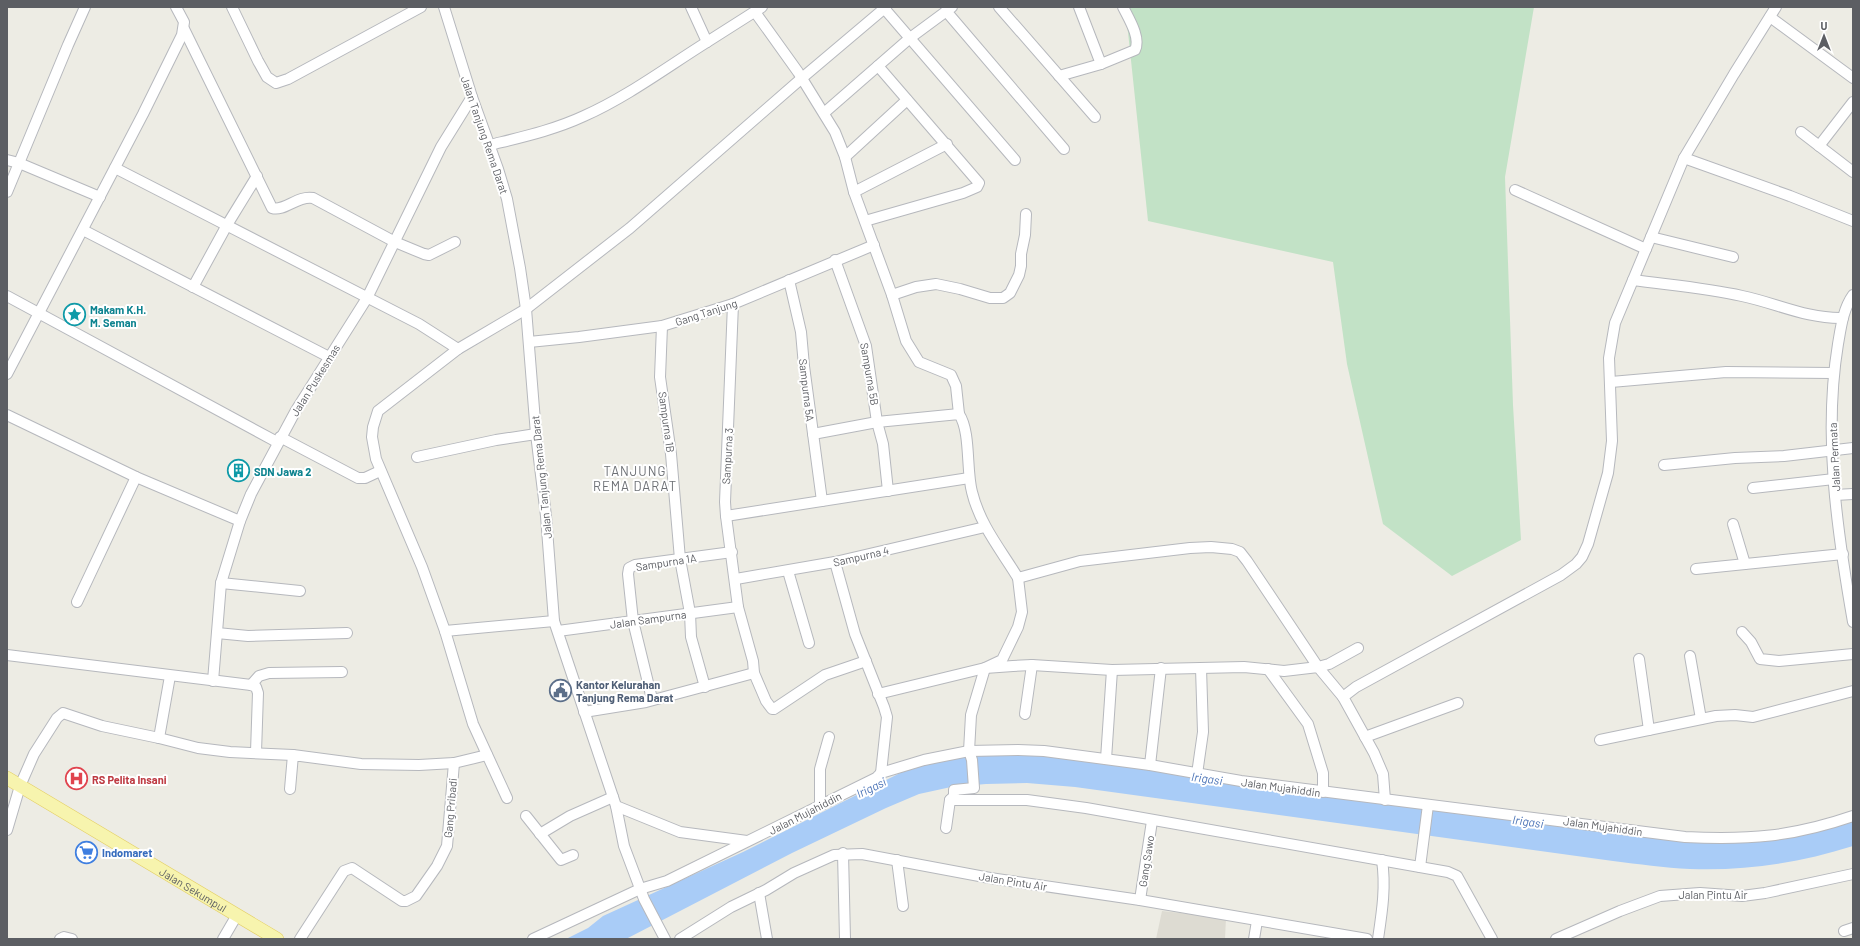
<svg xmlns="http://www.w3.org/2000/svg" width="1860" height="946" viewBox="0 0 1860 946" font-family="Barlow,sans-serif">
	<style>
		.education { fill: #dddbd2 }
		.green { fill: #c2e2c6 }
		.water { fill: #a9ccf7 }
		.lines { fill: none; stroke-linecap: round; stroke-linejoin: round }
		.minor-casing { stroke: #b6b8bd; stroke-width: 12 }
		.major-casing { stroke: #e4cf65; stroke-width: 14 }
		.minor { stroke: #fff; stroke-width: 10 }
		.major { stroke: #f7f4ae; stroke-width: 13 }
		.labels { text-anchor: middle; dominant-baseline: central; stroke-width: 4; stroke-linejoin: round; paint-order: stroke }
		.street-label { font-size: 11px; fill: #5c5e63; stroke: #fff }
		.culture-label { font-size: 11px; font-weight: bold; fill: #0d838f; stroke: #fff; text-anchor: start }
		.service-label { font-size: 11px; font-weight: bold; fill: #4e5e75; stroke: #fff; text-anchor: start }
		.health-label { font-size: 11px; font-weight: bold; fill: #be3a42; stroke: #fff; text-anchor: start }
		.shop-label { font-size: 11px; font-weight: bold; fill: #366cbe; stroke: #fff; text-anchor: start }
		.water-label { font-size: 12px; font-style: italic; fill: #4e76b8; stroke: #fff }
		.quarter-label { font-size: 13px; letter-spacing: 1px; fill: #6d7075; stroke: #fff }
	</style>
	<rect width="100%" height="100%" fill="#edece4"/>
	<!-- education -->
	<path class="education" d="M1162 911 1226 918 1225 939H1156Z"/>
	<!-- green -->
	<path class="green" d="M1123 7H1534L1505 177 1513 405 1521 540 1452 576 1383 524 1347 364 1333 262 1148 221 1128 32Z"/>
	<!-- water -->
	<path class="water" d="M1028 753 1736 840 1853 814V846C1799 863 1747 871 1690 869 1664 868 1639 864 1613 861L1075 787 1027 783 986 784 951 787 919 794 886 808 792 853 626 939H566L588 928 603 916 743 852 912 767 961 755Z"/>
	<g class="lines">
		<defs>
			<g id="minor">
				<path d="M232 7 258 61 267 77 276 83 288 79 421 7"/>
				<path d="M444 7 472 97 498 169 507 199 520 268 526 309 536 434 546 516 554 621 616 806 624 846 644 899 665 939"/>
				<path d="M691 7 707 42 762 7"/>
				<path d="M883 7 1015 160"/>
				<path d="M999 7 1095 117"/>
				<path d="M1079 7 1101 64"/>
				<path d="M946 11 1064 149"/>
				<path d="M755 12 798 72 835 132 845 157 854 192 892 295 906 341 919 362 951 375 956 386 959 414"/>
				<path d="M1770 17 1853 78"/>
				<path d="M184 29 272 208C284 212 298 195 313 198L395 242 424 254 429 255 455 242"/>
				<path d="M1059 76 1101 64 1135 50C1141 38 1129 19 1123 7"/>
				<path d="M824 113 910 38 952 7"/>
				<path d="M1801 132 1853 172"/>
				<path d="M490 145C522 137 554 130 584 116 627 97 667 67 707 42"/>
				<path d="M1819 146 1853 102"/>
				<path d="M845 157 907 100"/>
				<path d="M1684 158 1790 196 1853 221"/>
				<path d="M7 160 19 163 100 197"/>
				<path d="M115 168 419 324 458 349"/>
				<path d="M1515 190 1646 249"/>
				<path d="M7 192 68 45 85 7"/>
				<path d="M854 192 947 144"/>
				<path d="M865 221 963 193 977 187 979 183 878 66"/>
				<path d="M83 230 329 357"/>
				<path d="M1651 237 1733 257"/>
				<path d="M835 260 866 346 877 422 883 444 888 491"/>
				<path d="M789 280 801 332 804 366 822 501"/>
				<path d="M1633 280C1669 285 1706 288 1742 296 1776 303 1807 319 1843 318"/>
				<path d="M193 287 227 225 257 176"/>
				<path d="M892 295 916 287 936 284 960 289 990 298H1003L1010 293 1019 275 1021 266V254L1025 235 1026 214"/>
				<path d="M1853 295C1843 309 1841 327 1838 344 1823 435 1837 531 1853 622"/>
				<path d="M7 296 277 442"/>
				<path d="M733 304 725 502 726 516 738 607 753 661 754 673 766 701 772 709H774L825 675 866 661"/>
				<path d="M662 326 660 377 671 454 680 559 690 613 691 637 705 687"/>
				<path d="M529 342 579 337 662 326 733 304 874 245"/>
				<path d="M7 374 143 114 182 35 184 22 176 7"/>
				<path d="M1611 382 1726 372 1833 373"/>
				<path d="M7 415 136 477 240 521"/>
				<path d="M813 434 877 422 959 414C971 432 966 470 972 492 980 525 1001 550 1018 578L1080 561 1190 548 1211 547 1232 549 1240 552 1247 561 1318 667 1329 664 1358 648"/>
				<path d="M280 437 358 478H365L380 471"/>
				<path d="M417 457 496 440 536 434"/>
				<path d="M1664 465 1735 458 1784 456 1853 448"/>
				<path d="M1753 488 1834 479"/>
				<path d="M1835 495 1853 494"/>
				<path d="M726 516 969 478"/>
				<path d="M1733 524 1745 564"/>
				<path d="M835 562 855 634 884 707 887 717 881 773"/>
				<path d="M1696 569 1843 554"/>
				<path d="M788 571 809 643"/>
				<path d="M736 579 835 562 985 527"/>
				<path d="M221 583 300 591"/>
				<path d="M77 602 136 477"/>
				<path d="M445 631 554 621"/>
				<path d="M558 631 738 607"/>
				<path d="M1742 632 1751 642 1760 659 1779 661 1853 654"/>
				<path d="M217 633 248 636 347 633"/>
				<path d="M7 655 251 685 256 687 258 693 256 752"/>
				<path d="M1690 656 1701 719"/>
				<path d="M1639 659 1649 730"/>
				<path d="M1268 669 1308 724 1323 773V792"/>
				<path d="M213 681 221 583 240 521 251 494 295 412 367 298 441 147 472 97"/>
				<path d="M251 685 259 676 269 673 342 672"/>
				<path d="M878 694 985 668 1013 666 1032 665 1112 670 1244 667 1284 671 1318 667 1343 697"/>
				<path d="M652 699 633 621 628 574 629 568 635 565 732 552"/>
				<path d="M584 712 646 702 754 673"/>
				<path d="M1025 714 1032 665"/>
				<path d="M1365 737 1458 703"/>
				<path d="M159 738 170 676"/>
				<path d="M1600 740 1716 716 1735 715 1753 717 1853 691"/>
				<path d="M1106 759 1112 670"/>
				<path d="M1150 765 1161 668"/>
				<path d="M1197 774 1203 732 1201 668"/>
				<path d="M290 789 293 755 361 764 419 765 454 763 487 755"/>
				<path d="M507 798 473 724 445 631 422 567 376 459 372 437 373 427 378 411 458 349 526 309 630 228 802 78 886 7"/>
				<path d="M950 800H1027L1086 808 1448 872 1457 876 1492 939"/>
				<path d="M1385 800 1383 774 1374 753 1343 697 1356 687 1561 575 1576 564 1582 557 1588 544 1608 473 1612 441 1609 358 1615 323 1684 158 1734 74 1776 7"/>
				<path d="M820 805V769L829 737"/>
				<path d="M616 806 680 832 747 841"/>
				<path d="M526 816 561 860 573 855"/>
				<path d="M946 828 950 800 954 796V790L974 788 972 760 969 751 971 715 985 668 1002 660 1018 627 1022 612 1018 578"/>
				<path d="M7 830 20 786 34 754 57 718 63 713 102 726 159 738 198 748 230 752 293 755"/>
				<path d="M540 834 570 816 613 797"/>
				<path d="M843 853 845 939"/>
				<path d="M897 860 903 906"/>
				<path d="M1420 867 1428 805"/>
				<path d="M759 893 767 939"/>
				<path d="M1140 900 1152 821"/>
				<path d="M1844 931 1853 928"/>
				<path d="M60 939 64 937 72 939"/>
				<path d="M223 939 237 915"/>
				<path d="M300 939 344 871 352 868 402 901H406L416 896 437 866 447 846 454 763"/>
				<path d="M533 939 640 889 667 881 876 778 881 773 924 760 969 751 1018 750 1044 751 1150 765 1241 781 1685 837C1749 840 1792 837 1853 816"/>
				<path d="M680 939 731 907 766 890 794 873 834 855 862 854 990 878 1140 900 1367 939"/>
				<path d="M1254 939 1257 921"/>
				<path d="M1378 939C1382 912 1386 887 1382 860"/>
				<path d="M1556 939 1620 911 1660 896 1700 893 1742 896 1765 893 1853 874"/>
			</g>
			<g id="major">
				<path id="s1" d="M7 778 277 939"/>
			</g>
		</defs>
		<!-- minor casing -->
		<use href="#minor" class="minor-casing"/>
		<!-- major casing -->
		<use href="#major" class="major-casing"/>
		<!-- minor -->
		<use href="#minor" class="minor"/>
		<!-- major -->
		<use href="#major" class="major"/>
	</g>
	<!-- icons -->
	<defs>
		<symbol id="sight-ring" viewBox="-11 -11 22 22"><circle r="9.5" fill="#fff" stroke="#0f9aa8" stroke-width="1.5"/><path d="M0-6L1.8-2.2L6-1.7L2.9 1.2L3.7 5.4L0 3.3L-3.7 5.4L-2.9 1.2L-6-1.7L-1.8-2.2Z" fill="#0f9aa8"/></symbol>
		<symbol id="building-ring" viewBox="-11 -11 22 22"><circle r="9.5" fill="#fff" stroke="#0f9aa8" stroke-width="1.5"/><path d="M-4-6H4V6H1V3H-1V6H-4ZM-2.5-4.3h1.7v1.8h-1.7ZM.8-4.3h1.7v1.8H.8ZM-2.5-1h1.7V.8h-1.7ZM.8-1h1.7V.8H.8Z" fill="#0f9aa8"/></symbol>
		<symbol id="civic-ring" viewBox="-11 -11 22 22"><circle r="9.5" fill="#fff" stroke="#5c6f8a" stroke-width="1.5"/><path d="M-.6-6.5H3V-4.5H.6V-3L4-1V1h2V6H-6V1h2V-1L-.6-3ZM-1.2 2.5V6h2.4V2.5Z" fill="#5c6f8a"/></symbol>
		<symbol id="hospital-ring" viewBox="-11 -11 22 22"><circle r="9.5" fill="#fff" stroke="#e0444e" stroke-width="1.5"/><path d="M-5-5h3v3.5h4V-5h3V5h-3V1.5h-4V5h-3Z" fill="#e0444e"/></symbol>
		<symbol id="supermarket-ring" viewBox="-11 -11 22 22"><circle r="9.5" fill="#fff" stroke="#3f7fe0" stroke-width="1.5"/><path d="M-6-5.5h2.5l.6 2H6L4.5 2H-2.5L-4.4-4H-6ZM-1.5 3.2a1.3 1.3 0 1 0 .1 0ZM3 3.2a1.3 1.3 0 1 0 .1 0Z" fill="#3f7fe0"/></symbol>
	</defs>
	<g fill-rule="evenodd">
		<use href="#sight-ring" x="62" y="302" width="25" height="25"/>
		<use href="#building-ring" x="226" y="458" width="25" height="25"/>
		<use href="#civic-ring" x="548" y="678" width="25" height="25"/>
		<use href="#hospital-ring" x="64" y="766" width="25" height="25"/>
		<use href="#supermarket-ring" x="74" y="840" width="25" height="25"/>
	</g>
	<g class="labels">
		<!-- street labels -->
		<g class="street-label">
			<text transform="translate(485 135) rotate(71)">Jalan Tanjung Rema Darat</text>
			<text transform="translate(706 312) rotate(-18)">Gang Tanjung</text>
			<text transform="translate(870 374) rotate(80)">Sampurna 5B</text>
			<text transform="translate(315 380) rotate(-58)">Jalan Puskesmas</text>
			<text transform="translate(807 390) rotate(83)">Sampurna 5A</text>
			<text transform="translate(667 422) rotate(82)">Sampurna 1B</text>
			<text transform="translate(727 456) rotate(-87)">Sampurna 3</text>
			<text transform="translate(1834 457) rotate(-93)">Jalan Permata</text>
			<text transform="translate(541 477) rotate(-96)">Jalan Tanjung Rema Darat</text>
			<text transform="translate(861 556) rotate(-13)">Sampurna 4</text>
			<text transform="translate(666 562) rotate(-9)">Sampurna 1A</text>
			<text transform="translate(648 619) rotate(-8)">Jalan Sampurna</text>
			<text transform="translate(1281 787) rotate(8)">Jalan Mujahiddin</text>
			<text transform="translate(450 808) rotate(-85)">Gang Pribadi</text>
			<text transform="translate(805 813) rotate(-27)">Jalan Mujahiddin</text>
			<text transform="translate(1603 826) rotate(8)">Jalan Mujahiddin</text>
			<text transform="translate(1146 861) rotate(-81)">Gang Sawo</text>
			<text transform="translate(1013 881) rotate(9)">Jalan Pintu Air</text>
			<text stroke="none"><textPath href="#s1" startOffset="217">Jalan Sekumpul</textPath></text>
			<text x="1713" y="894">Jalan Pintu Air</text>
		</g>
		<!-- culture labels -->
		<g class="culture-label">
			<text x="90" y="309">Makam K.H.<tspan x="90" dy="13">M. Seman</tspan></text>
			<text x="254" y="471">SDN Jawa 2</text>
		</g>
		<!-- service labels -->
		<g class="service-label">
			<text x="576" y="684">Kantor Kelurahan<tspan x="576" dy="13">Tanjung Rema Darat</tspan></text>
		</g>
		<!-- health labels -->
		<g class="health-label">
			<text x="92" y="779">RS Pelita Insani</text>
		</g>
		<!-- shop labels -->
		<g class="shop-label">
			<text x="102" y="852">Indomaret</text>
		</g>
		<!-- water labels -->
		<g class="water-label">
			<text transform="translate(1207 778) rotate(8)">Irigasi</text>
			<text transform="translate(871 787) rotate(-26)">Irigasi</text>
			<text transform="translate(1528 821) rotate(8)">Irigasi</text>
		</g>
		<!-- quarter labels -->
		<g class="quarter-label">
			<text x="635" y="471">TANJUNG<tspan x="635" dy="15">REMA DARAT</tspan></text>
		</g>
	</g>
	<!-- border -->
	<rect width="1860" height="946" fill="none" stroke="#5c5e63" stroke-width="16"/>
	<!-- north arrow -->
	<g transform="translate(1824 36)" stroke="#ffffff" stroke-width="3" paint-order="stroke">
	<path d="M0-3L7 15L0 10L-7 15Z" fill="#5c5e63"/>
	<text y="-6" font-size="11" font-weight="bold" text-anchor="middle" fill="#5c5e63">U</text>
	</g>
</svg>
